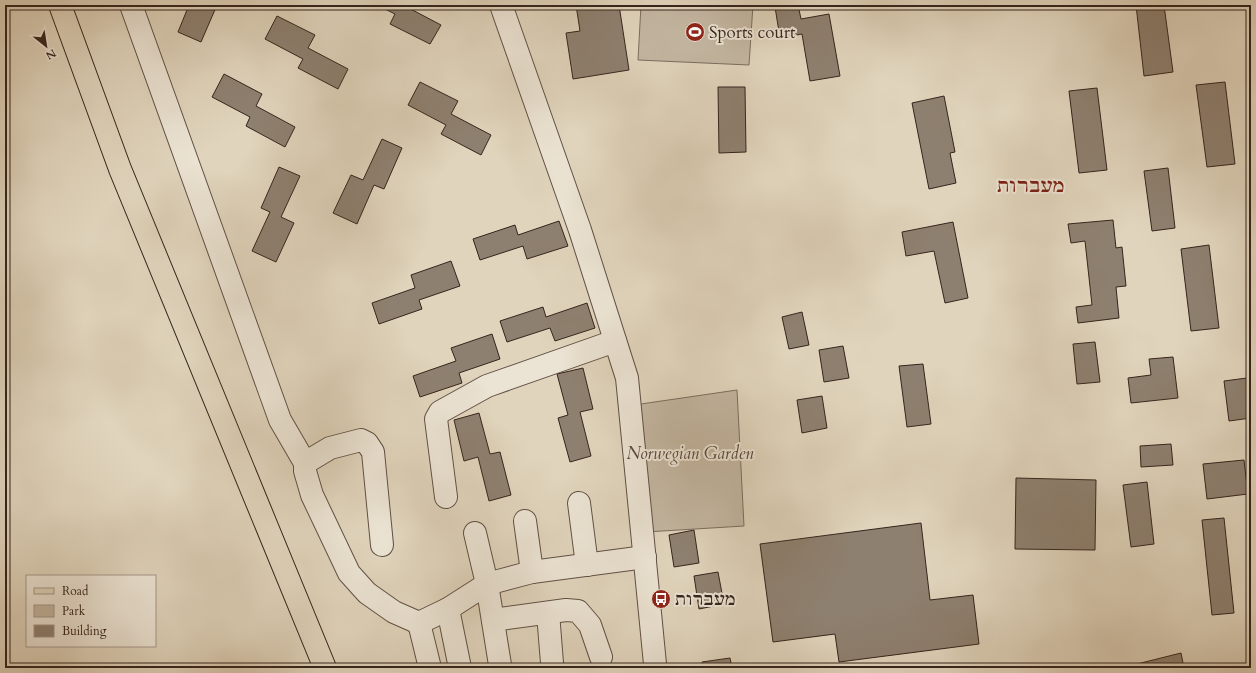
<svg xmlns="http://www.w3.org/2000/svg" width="1256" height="673" viewBox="0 0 1256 673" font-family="Cardo,'Frank Ruhl Libre',serif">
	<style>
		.green { fill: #c3b6a1; stroke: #7c6d5f }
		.building { fill: #8e8070; stroke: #36241d }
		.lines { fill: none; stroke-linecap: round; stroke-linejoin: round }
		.minor-casing { stroke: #605045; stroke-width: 24 }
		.major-casing { stroke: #36241d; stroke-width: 24 }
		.minor { stroke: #ebe3d3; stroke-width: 22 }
		.major { stroke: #e0d4bc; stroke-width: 22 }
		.labels { text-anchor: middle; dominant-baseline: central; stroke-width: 4; stroke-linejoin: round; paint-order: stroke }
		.poi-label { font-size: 17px; fill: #36241d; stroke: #ebe3d3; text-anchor: start }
		.park-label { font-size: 17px; font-style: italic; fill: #59483e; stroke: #ebe3d3 }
		.quarter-label { font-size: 19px; fill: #7a1f14; stroke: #ebe3d3 }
	</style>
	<rect width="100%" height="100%" fill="#e0d4bc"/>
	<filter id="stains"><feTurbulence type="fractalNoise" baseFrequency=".005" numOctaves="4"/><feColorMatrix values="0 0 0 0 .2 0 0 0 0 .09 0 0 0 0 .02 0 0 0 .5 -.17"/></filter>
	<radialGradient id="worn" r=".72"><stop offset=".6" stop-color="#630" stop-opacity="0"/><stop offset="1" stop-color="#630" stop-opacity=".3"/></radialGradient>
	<!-- green -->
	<g class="green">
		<path d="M641 5H753L749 65 638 60Z"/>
		<path d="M737 390 744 526 646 532 634 405Z"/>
	</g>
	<!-- building -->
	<g class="building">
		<path d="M189 5H217L201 42 178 32Z"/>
		<path d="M377 5H403L441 25 430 44 390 24 395 14Z"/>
		<path d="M576 5H619L629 70 573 79 566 33 580 31Z"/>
		<path d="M785 5H798L801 19 829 14 840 76 810 81 802 34 780 38 775 7Z"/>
		<path d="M1136 5H1164L1173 72 1144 76Z"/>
		<path d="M1200 5H1238L1201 9Z"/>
		<path d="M277 16 315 35 308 48 348 69 338 89 298 68 303 59 265 39Z"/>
		<path d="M224 74 262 94 256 106 295 127 285 147 246 126 250 117 212 97Z"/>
		<path d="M420 82 458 101 451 114 491 135 481 155 441 134 446 125 408 105Z"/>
		<path d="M1225 82 1235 164 1207 167 1196 85Z"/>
		<path d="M718 87H745L746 152 719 153Z"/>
		<path d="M1097 88 1107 170 1079 173 1069 91Z"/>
		<path d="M944 96 955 152 950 153 956 183 929 189 912 103Z"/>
		<path d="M382 139 402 148 384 189 374 185 357 224 333 213 351 175 363 180Z"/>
		<path d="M279 167 300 176 281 217 294 223 276 262 252 251 270 212 261 208Z"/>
		<path d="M1168 168 1175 228 1152 231 1144 171Z"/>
		<path d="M1113 220 1116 248 1122 247 1126 286 1116 287 1119 318 1078 323 1076 307 1092 305 1085 241 1071 243 1068 224Z"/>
		<path d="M559 221 568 246 527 259 523 246 480 260 473 239 515 225 518 235Z"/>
		<path d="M953 222 968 298 945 303 934 251 906 256 902 232Z"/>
		<path d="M1209 245 1219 328 1191 331 1181 249Z"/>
		<path d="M451 261 460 286 419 300 422 309 379 324 372 303 415 288 411 275Z"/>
		<path d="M587 303 595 328 555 341 550 328 507 342 500 321 543 307 546 317Z"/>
		<path d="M802 312 809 345 789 349 782 317Z"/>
		<path d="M492 334 500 359 459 373 462 383 420 397 413 376 456 361 451 348Z"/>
		<path d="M1095 342 1100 382 1077 384 1073 344Z"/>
		<path d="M843 346 849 378 824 382 819 350Z"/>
		<path d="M1173 357 1178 398 1131 403 1128 378 1151 375 1149 359Z"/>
		<path d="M923 364 931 424 907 427 899 366Z"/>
		<path d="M583 368 593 409 580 412 591 456 570 462 558 418 568 415 557 374Z"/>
		<path d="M1247 378 1251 418 1229 421 1224 381Z"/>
		<path d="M822 396 827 428 802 433 797 400Z"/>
		<path d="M479 413 490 454 500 452 511 495 489 501 478 457 464 461 454 420Z"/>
		<path d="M1171 444 1173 465 1141 467 1140 446Z"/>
		<path d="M1244 460 1248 494 1207 499 1203 464Z"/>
		<path d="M1016 478 1096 480 1095 550 1015 549Z"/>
		<path d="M1147 482 1154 544 1131 547 1123 485Z"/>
		<path d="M1224 518 1234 613 1212 615 1202 520Z"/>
		<path d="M921 523 930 600 973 595 979 644 839 662 835 634 773 642 760 544Z"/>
		<path d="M694 530 699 563 674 567 669 535Z"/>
		<path d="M718 572 724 604 699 609 694 576Z"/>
		<path d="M1181 653 1184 668H1121Z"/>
		<path d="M730 658 732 668H697L703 667 702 662Z"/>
	</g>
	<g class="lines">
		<defs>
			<g id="minor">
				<path d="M131 5 280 420 305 463"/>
				<path d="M501 5 580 230 627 378 655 664 654 668"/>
				<path d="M446 497 436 419 440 412 487 386 615 341"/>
				<path d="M579 503 587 565"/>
				<path d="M525 521 532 572"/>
				<path d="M475 533 487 584 500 665"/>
				<path d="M382 545 373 452 367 443 361 440 330 448 305 463V471L312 495 349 573 367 593 394 612 419 623 448 609 487 584 532 572 645 557"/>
				<path d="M448 609 460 668"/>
				<path d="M548 613 552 663"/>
				<path d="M493 620 566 610 578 611 590 625 601 657"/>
				<path d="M419 623 430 668"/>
			</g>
			<path id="major" d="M60 5 120 169 325 668"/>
		</defs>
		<!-- minor casing -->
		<use href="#minor" class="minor-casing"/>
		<!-- major casing -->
		<use href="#major" class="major-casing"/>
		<!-- minor -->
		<use href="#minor" class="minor"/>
		<!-- major -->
		<use href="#major" class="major"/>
	</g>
	<!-- icons -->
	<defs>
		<symbol id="stadium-disc" viewBox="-11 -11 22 22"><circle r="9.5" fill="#8f2418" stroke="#ebe3d3"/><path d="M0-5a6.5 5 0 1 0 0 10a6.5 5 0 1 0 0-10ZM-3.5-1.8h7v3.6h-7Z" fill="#fff"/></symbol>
		<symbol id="bus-disc" viewBox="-11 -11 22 22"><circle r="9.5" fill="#8f2418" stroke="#ebe3d3"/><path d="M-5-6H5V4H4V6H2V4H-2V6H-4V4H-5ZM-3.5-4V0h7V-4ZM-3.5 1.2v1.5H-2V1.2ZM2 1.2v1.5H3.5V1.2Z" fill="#fff"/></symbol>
	</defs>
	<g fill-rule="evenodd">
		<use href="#stadium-disc" x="684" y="21" width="22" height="22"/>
		<use href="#bus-disc" x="650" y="588" width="22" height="22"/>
	</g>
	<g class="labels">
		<!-- poi labels -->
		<g class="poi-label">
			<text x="709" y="32">Sports court</text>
			<text x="675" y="599">מעברות</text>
		</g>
		<!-- park labels -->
		<g class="park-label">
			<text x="690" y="453">Norwegian Garden</text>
		</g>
		<!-- quarter labels -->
		<g class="quarter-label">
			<text x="1031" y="186">מעברות</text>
		</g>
	</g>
	<!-- margin -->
	<rect width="1256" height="673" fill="none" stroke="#e0d4bc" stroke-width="20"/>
	<rect x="6" y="6" width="1244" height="661" fill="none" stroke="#36241d" stroke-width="2"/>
	<rect x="10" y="10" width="1236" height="653" fill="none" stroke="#36241d"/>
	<!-- legend -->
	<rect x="26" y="575" width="130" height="72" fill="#ebe3d3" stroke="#a3978a"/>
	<rect x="34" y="588" width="20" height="6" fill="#e0d4bc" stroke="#a3978a"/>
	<text x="62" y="595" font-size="12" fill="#36241d">Road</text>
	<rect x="34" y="605" width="20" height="12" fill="#c3b6a1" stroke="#a3978a"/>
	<text x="62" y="615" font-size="12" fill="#36241d">Park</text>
	<rect x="34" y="625" width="20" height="12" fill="#8e8070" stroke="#a3978a"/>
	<text x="62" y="635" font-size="12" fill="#36241d">Building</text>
	<!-- north arrow -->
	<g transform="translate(46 46) rotate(150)" stroke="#ebe3d3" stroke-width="3" paint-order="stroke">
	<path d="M0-3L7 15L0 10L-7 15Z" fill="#36241d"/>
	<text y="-6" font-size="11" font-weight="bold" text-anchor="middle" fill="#36241d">N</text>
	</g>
	<rect width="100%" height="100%" filter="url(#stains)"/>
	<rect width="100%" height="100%" fill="url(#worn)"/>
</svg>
